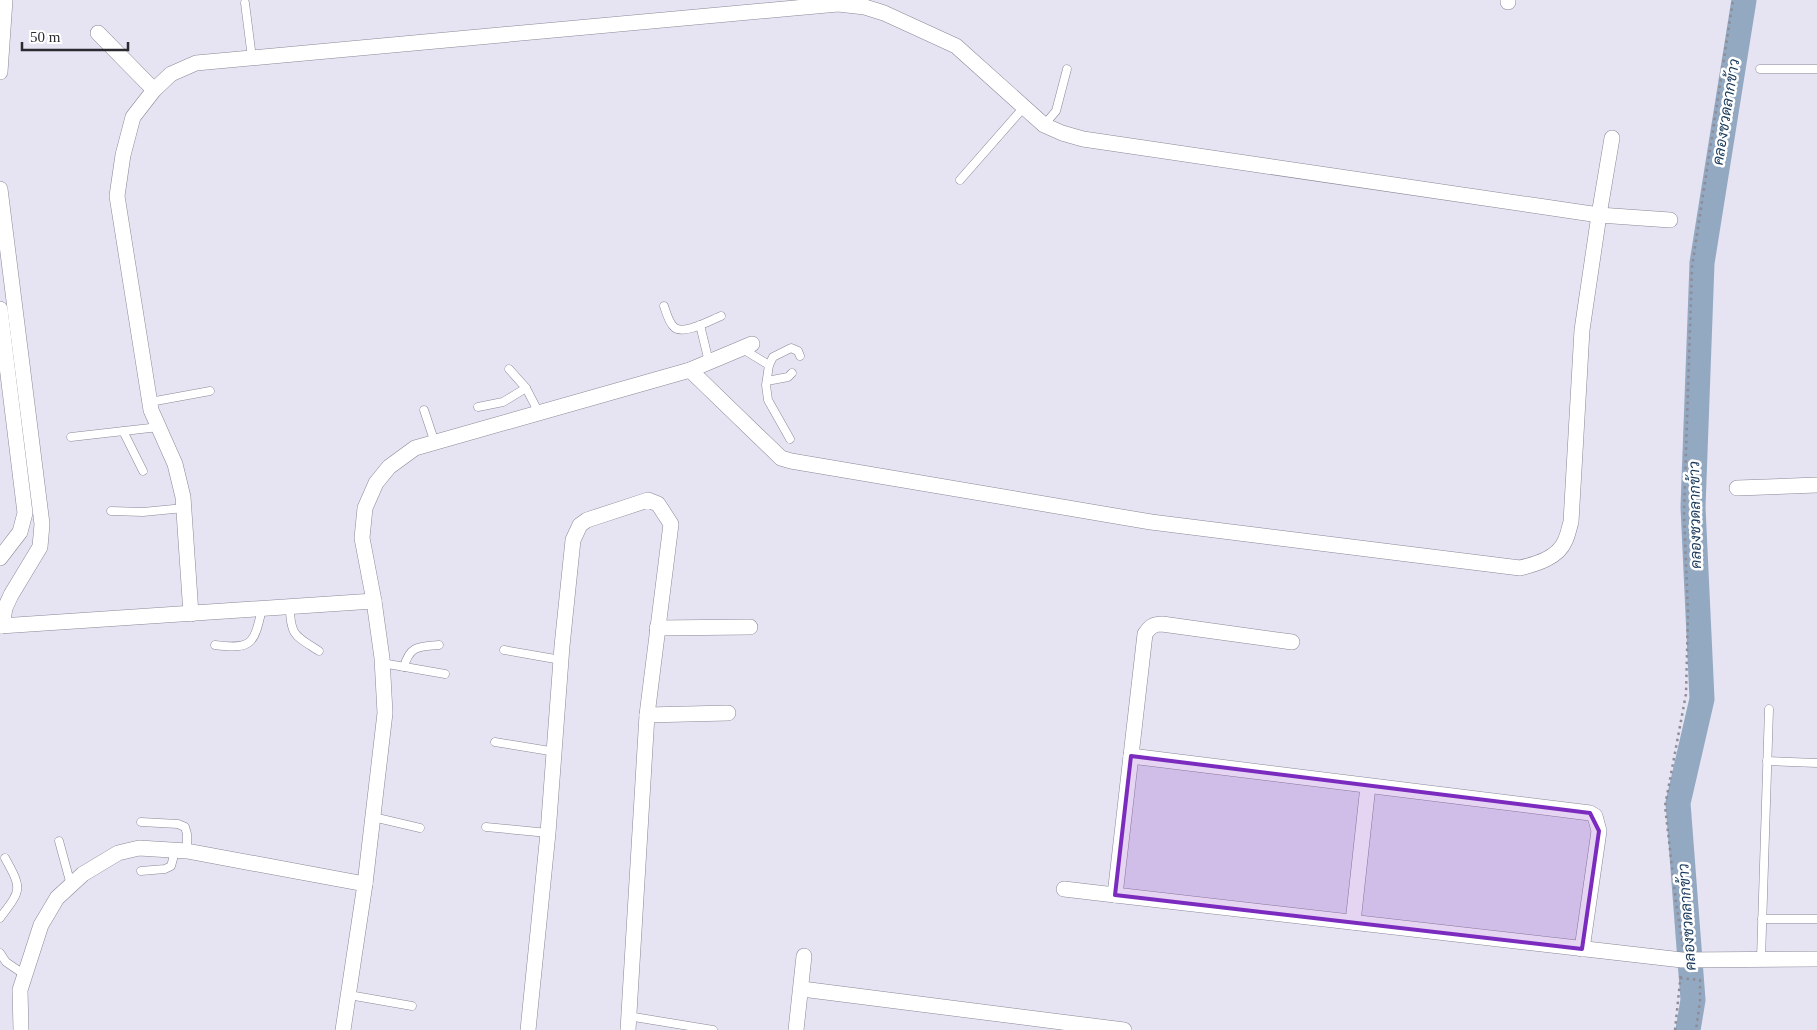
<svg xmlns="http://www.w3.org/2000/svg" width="1817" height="1030" viewBox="0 0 1817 1030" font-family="'Times New Roman',Sarabun,serif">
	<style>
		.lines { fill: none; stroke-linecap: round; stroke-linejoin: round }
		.river { stroke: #93a8c1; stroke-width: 25 }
		.service-casing { stroke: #8a8896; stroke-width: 9 }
		.minor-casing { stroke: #8a8896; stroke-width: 16 }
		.path { stroke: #8e8c97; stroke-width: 2.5; stroke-dasharray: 2.5 4; stroke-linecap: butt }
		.service { stroke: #fff; stroke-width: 8 }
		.minor { stroke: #fff; stroke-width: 15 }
		.marked { fill: #7b2cbf; fill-opacity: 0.2; stroke: #7b2cbf; stroke-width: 4; stroke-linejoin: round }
		.labels { text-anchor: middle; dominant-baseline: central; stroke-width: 5; stroke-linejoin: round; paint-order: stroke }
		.water-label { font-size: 15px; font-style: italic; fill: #17385b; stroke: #fff }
	</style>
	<rect width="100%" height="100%" fill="#e6e3f3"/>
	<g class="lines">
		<!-- river -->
		<path class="river" d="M1688 1030 1693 1000 1678 803 1702 699 1693 507 1702 263 1744 0"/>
		<defs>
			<g id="service">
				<path d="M245 3 252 58"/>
				<path d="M1760 69H1817"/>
				<path d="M1044 125 1056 111 1067 69"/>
				<path d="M960 180 1024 107"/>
				<path d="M664 306C666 312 669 323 674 327 683 336 711 320 721 316"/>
				<path d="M700 325 709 362"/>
				<path d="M741 348 769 365"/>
				<path d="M509 369 526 388 539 413"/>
				<path d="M767 381 788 377 792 373"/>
				<path d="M150 402 210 391"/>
				<path d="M478 407 503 402 526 388"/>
				<path d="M424 410 435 443"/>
				<path d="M123 431 143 471"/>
				<path d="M71 437 159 427"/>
				<path d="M790 439 768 400 766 385 769 365 773 357 791 348 798 351 800 356"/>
				<path d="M111 511 143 512 184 508"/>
				<path d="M290 607C290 636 296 636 319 651"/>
				<path d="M215 645C253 650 254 643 262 609"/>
				<path d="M504 650 561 660"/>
				<path d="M382 663 445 674"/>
				<path d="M404 667C410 645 419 647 439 645"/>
				<path d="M495 742 556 752"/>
				<path d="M1767 761 1817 763"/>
				<path d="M373 817 420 828"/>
				<path d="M141 822 178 824 185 827 187 834V851"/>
				<path d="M486 827 548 833"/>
				<path d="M59 841 71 885"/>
				<path d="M141 871 165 869 171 866 173 859V850"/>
				<path d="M0 918C21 890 23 890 5 858"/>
				<path d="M1762 919H1817"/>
				<path d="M0 953 6 962 25 975"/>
				<path d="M1761 959 1769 709"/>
				<path d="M349 995 412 1006"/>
				<path d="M628 1016 713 1030"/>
			</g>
			<g id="minor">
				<path d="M1508 2V0"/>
				<path d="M98 33 154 90"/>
				<path d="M0 72 5 0"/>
				<path d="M0 189 42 524 40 547 11 595 5 608 2 626"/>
				<path d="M0 309 25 513 20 532 0 558"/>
				<path d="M690 370 781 458 791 461 1151 522 1520 568C1536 564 1558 558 1565 541 1568 535 1569 528 1571 522L1582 330 1599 215 1612 138"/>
				<path d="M1737 488 1817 485"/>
				<path d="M191 614 183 497 175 464 151 410 117 196 123 155 133 117 154 90 171 74 196 63 838 4 865 7 884 13 956 46 1044 125 1062 133 1083 139 1599 215 1670 220"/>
				<path d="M0 626 374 601"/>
				<path d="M657 628 750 627"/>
				<path d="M1292 642 1162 624C1153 624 1150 627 1145 634L1115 895 1682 960 1817 959"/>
				<path d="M647 715 728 713"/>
				<path d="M1131 756 1590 813 1595 816 1599 831 1582 949"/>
				<path d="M1064 889 1115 895"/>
				<path d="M1353 922 1368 786"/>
				<path d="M802 989 1124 1030"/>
				<path d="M21 1030 20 990 41 925 57 898 83 874 118 853 139 848 187 851 365 884"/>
				<path d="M343 1030 365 884 385 713 382 658 374 601 362 538 365 508 376 483 389 467 415 448 690 370 752 344"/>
				<path d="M528 1030 548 833 562 646 573 540 580 525 587 520 648 500 658 504 671 524 647 715 628 1030"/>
				<path d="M796 1030 804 956"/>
			</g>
		</defs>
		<!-- service casing -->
		<use href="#service" class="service-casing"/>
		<!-- minor casing -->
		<use href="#minor" class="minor-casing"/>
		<!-- path -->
		<g class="path">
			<path d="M1683 947 1676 902 1665 806 1686 694 1688 613 1684 513 1692 267 1733 0"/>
			<path d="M1680 978 1700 980V1001L1696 1030"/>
			<path d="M1675 1030 1681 972"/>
		</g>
		<!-- service -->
		<use href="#service" class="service"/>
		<!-- minor -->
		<use href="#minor" class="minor"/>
	</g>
	<!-- marked area -->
	<path class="marked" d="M1131 756 1590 813 1599 831 1582 949 1115 895Z"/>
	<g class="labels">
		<!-- water labels -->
		<g class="water-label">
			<text transform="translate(1726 112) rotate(-81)">คลองชวดลากข้าว</text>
			<text transform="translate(1695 515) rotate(-91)">คลองชวดลากข้าว</text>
			<text transform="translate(1687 917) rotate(-94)">คลองชวดลากข้าว</text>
		</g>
	</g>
	<!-- scale -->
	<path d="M22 42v8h106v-8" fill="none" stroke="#2b2a30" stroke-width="2.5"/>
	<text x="30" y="42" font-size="15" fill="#2b2a30" stroke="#ffffff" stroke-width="4" paint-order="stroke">50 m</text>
</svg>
